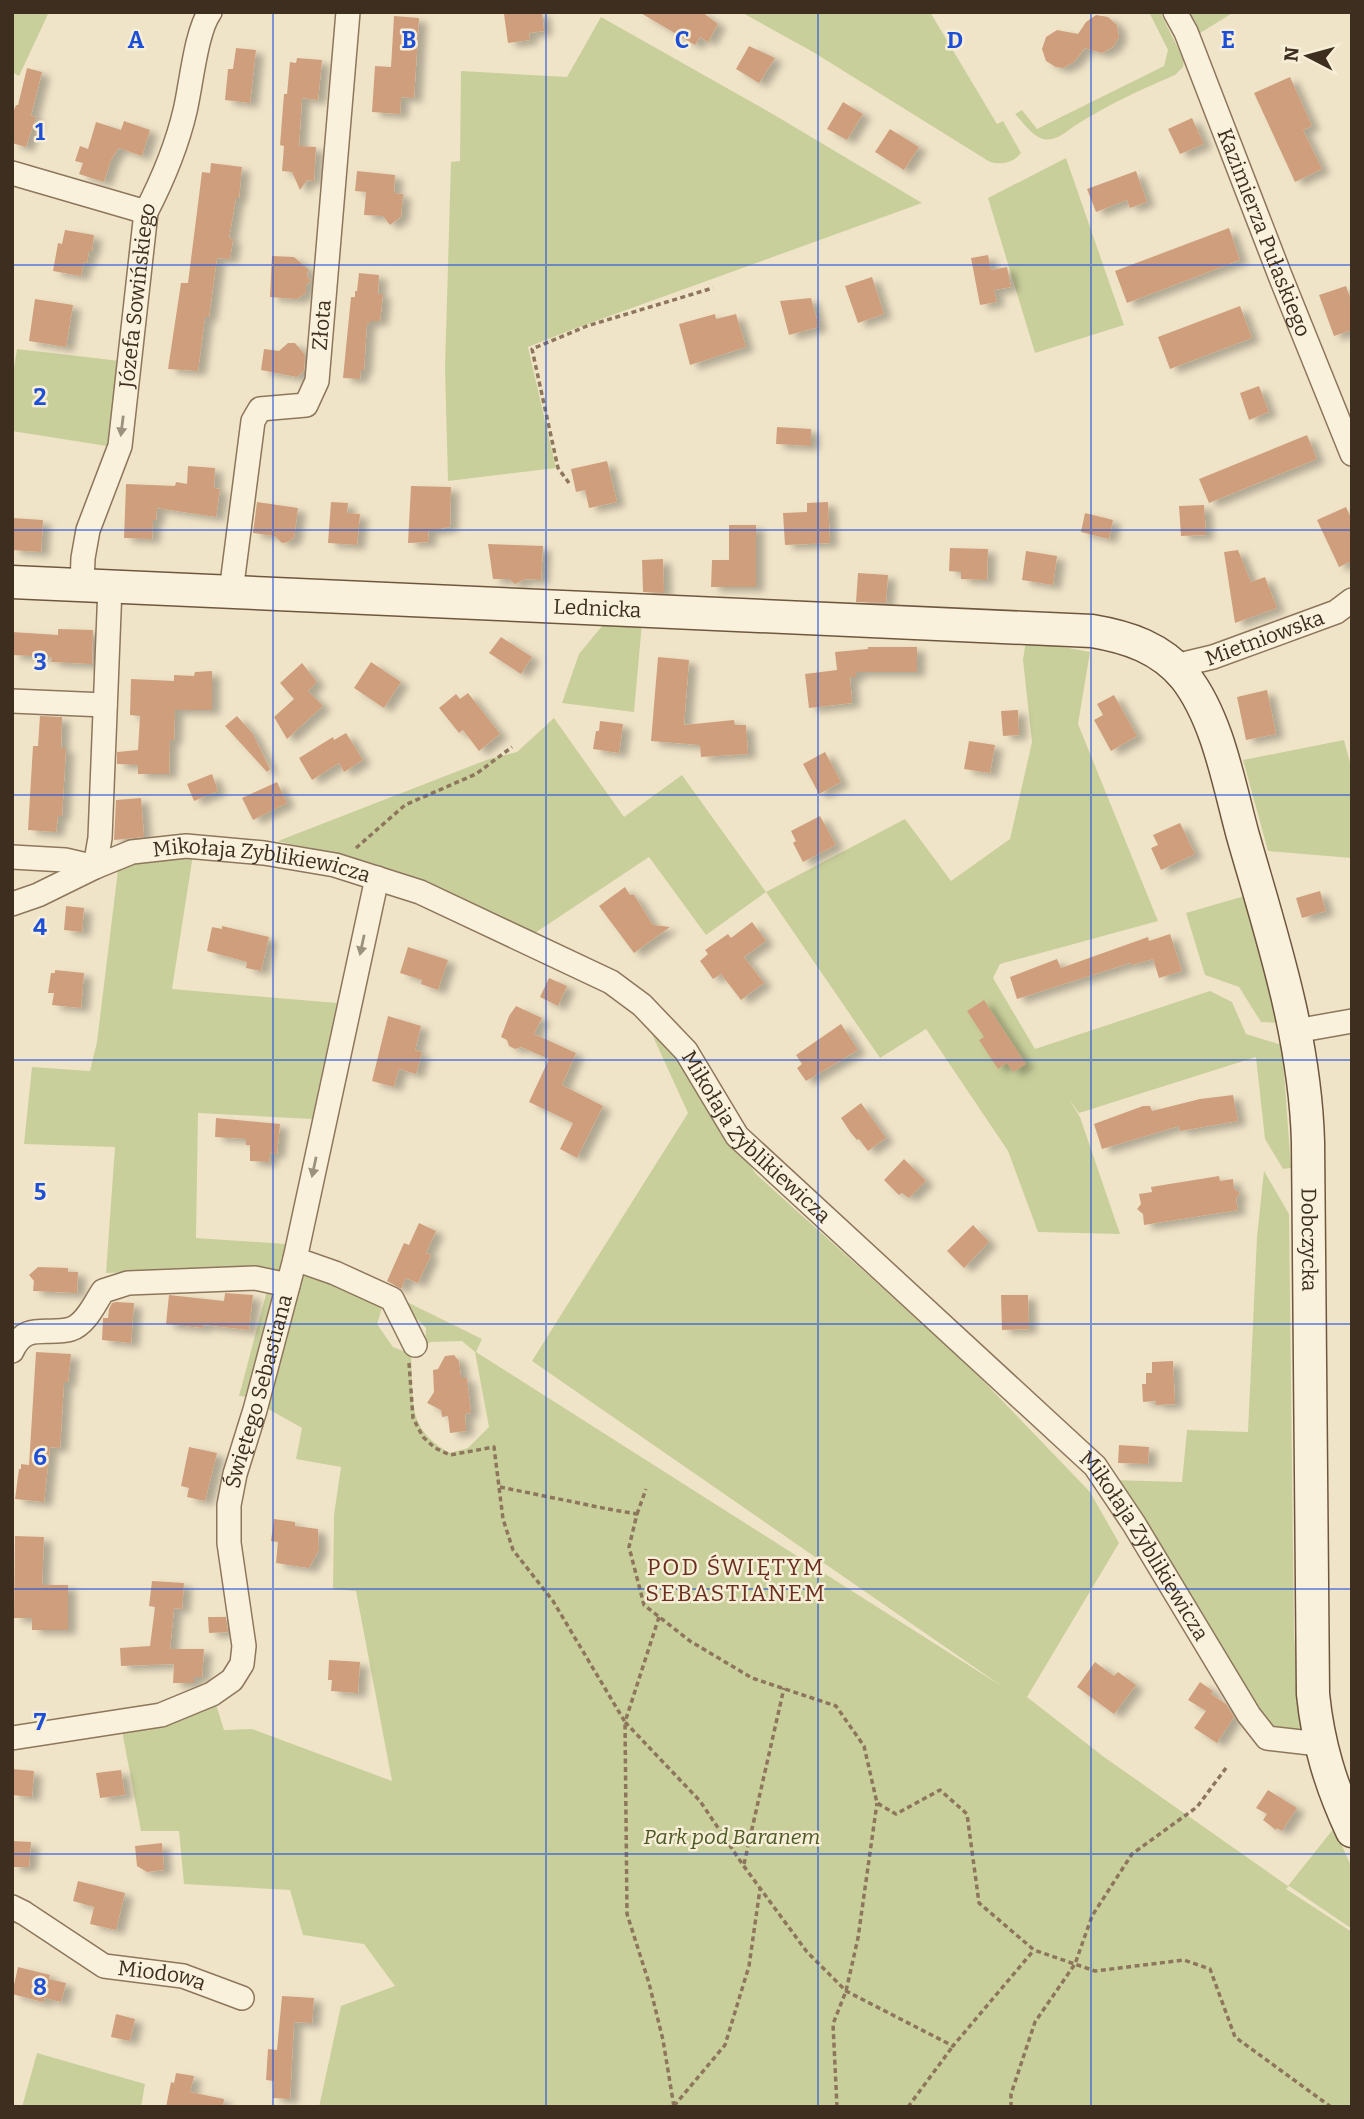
<svg xmlns="http://www.w3.org/2000/svg" width="1364" height="2119" viewBox="0 0 1364 2119" font-family="Bitter,serif">
	<style>
		.green { fill: #c9cf9b }
		.building { fill: #cf9f7d; filter: url(#shadow) }
		.lines { fill: none; stroke-linecap: round; stroke-linejoin: round }
		.minor-casing { stroke: #8d765c; stroke-width: 26 }
		.secondary-casing { stroke: #6f573f; stroke-width: 35 }
		.path { stroke: #8d765c; stroke-width: 3.5; stroke-dasharray: 5 3.5; stroke-linecap: butt }
		.minor { stroke: #faf1dc; stroke-width: 23 }
		.secondary { stroke: #faf1dc; stroke-width: 32 }
		.oneway { fill: #9c907e }
		.grid { fill: none; stroke: #1d4ed8; stroke-width: 2; stroke-opacity: 0.55 }
		.labels { text-anchor: middle; dominant-baseline: central; stroke-width: 5; stroke-linejoin: round; paint-order: stroke }
		.street-label { font-size: 21px; fill: #3d2e20; stroke: #f7eed8 }
		.park-label { font-size: 21px; font-style: italic; fill: #4d5a26; stroke: #f7eed8 }
		.neighbourhood-label { font-size: 23px; letter-spacing: 2px; fill: #6b2e1e; stroke: #f7eed8 }
		.grid-label { font-size: 23px; text-anchor: middle; font-weight: bold; fill: #1d4ed8; stroke: #f7eed8; stroke-width: 5; stroke-linejoin: round; paint-order: stroke }
	</style>
	<defs>
		<filter id="shadow"><feDropShadow dx="8" dy="4.5" stdDeviation="3.5" flood-color="#0004"/></filter>
	</defs>
	<rect width="100%" height="100%" fill="#f0e4c8"/>
	<!-- green -->
	<g class="green">
		<path d="M12 12H49L19 76 12 72Z"/>
		<path d="M741 12H930L997 124 1003 121 1021 153C1013 163 1003 165 990 162L813 52Z"/>
		<path d="M1149 12H1160L1184 60 1183 67 1175 75C1140 90 1105 106 1073 127 1065 133 1054 142 1043 139 1032 136 1023 122 1015 114L1022 110 1037 129 1164 66 1168 50Z"/>
		<path d="M1186 12H1234L1197 35Z"/>
		<path d="M601 17 771 113 922 203 571 330 528 347 556 468 448 481 445 368 451 162 460 161 461 71 567 77Z"/>
		<path d="M1066 158 1124 325 1035 353 988 198Z"/>
		<path d="M17 349 120 361 113 447 12 431V380Z"/>
		<path d="M607 620 642 623 634 712 562 703 579 654Z"/>
		<path d="M1026 640 1090 652 1078 724 1158 921 1000 964 993 978 1035 1049 1210 991 1232 1002 1246 1034 1282 1045 1291 1168 1283 1169 1265 1139 1256 1057 1079 1113 1069 1099 1080 1117 1120 1234 1038 1232 1008 1151 926 1029 880 1058 766 892 706 935 649 857 535 933 353 860 278 841 489 759 517 752 554 718 624 817 682 775 766 892 905 819 951 881 1010 839 1032 742 1023 660Z"/>
		<path d="M1344 740 1352 770V858L1268 851 1243 760Z"/>
		<path d="M193 855 172 989 337 1003 312 1119 198 1113 196 1238 286 1244 281 1273 240 1268 106 1273 115 1147 24 1144 32 1067 90 1071 97 1042 118 870 144 857Z"/>
		<path d="M1248 895 1281 1023 1261 1022 1239 987 1205 975 1186 913Z"/>
		<path d="M651 1032 684 1063 756 1174 968 1365 1090 1492 1119 1543 1027 1697 1104 1757 1288 1886 1334 1828 1352 1868V1929L1289 1886 1286 1889 1352 1932V2107H319L341 2006 395 1986 364 1944 303 1935 290 1890 184 1884 179 1831H141L122 1731 215 1701 224 1730 252 1729 392 1781 356 1591 333 1589 334 1515 341 1467 296 1459 302 1428 263 1406 304 1271 388 1304 382 1308 377 1324 393 1347 411 1354C414 1400 405 1428 450 1453L468 1448 489 1427 475 1352 462 1341 431 1342 425 1345 426 1328 417 1319 401 1310 405 1301 482 1339 476 1352 1003 1687 532 1361 688 1113Z"/>
		<path d="M1264 1171 1289 1214 1294 1634 1301 1734 1267 1726 1113 1480 1182 1482 1187 1430 1248 1432 1257 1237Z"/>
		<path d="M268 1287 279 1289 250 1397 239 1396Z"/>
		<path d="M37 2053 145 2084 141 2107H22Z"/>
	</g>
	<!-- building -->
	<g class="building">
		<path d="M518 12H542L544 31 529 33 530 40 508 43 504 14Z"/>
		<path d="M639 12H702L718 24 708 42 700 37 695 45Z"/>
		<path d="M1096 15 1108 17 1117 25 1119 37 1113 47 1102 53 1085 48 1074 62 1063 68 1056 67 1046 61 1042 49 1046 37 1057 30 1078 34 1086 22Z"/>
		<path d="M394 16 419 18 414 98 401 97 400 114 372 112 375 66 391 67Z"/>
		<path d="M749 46 775 58 759 83 736 69Z"/>
		<path d="M236 48 256 50 250 103 225 100 228 69H233Z"/>
		<path d="M297 58 322 60 318 100 302 98 299 146 316 147 314 181 307 180 300 190 292 172 282 171 284 146 280 145 284 94H287L290 62 296 63Z"/>
		<path d="M27 68 42 72 31 116 36 117 26 147 12 143V115L16 105H18Z"/>
		<path d="M1290 77 1312 126 1303 130 1322 169 1295 182 1254 93Z"/>
		<path d="M843 102 863 114 847 140 827 129Z"/>
		<path d="M1192 118 1204 144 1180 154 1168 129Z"/>
		<path d="M124 121 150 130 142 156 119 148 111 160 104 182 79 174 83 163 75 161 80 146 88 149 96 122 121 130Z"/>
		<path d="M890 129 919 147 904 170 875 152Z"/>
		<path d="M211 163 242 167 239 198H236L229 238 233 239 230 259 217 258 209 317H205L198 371 168 369 181 283H188L202 172 210 173Z"/>
		<path d="M357 171 395 175 394 193 403 194 401 217 390 225 383 216 364 215 366 192 355 191Z"/>
		<path d="M1136 171 1147 202 1130 208 1127 200 1096 212 1087 189Z"/>
		<path d="M1229 228 1240 260 1127 303 1115 271Z"/>
		<path d="M65 230 94 235 92 251H89L87 263 84 262 81 276 53 271 58 243 62 244Z"/>
		<path d="M988 255 991 270 1007 267 1011 287 994 290 997 302 980 305 971 258Z"/>
		<path d="M272 256 294 257 308 269 307 276 311 281 306 285V293L297 299 270 297Z"/>
		<path d="M359 273 379 275 378 294H383L380 321H370V324L367 323 364 370H361L360 379 343 378 351 297H355V291H357Z"/>
		<path d="M872 277 884 314 858 323 845 286Z"/>
		<path d="M1346 286 1352 303V330L1334 336 1319 295Z"/>
		<path d="M811 298 819 327 789 335 780 301Z"/>
		<path d="M35 299 73 305 66 347 29 341Z"/>
		<path d="M1240 306 1252 338 1170 369 1158 337Z"/>
		<path d="M715 314 716 319 736 314 746 347 690 365 679 324Z"/>
		<path d="M288 343H295L305 355 304 371 297 377 261 370 264 349 279 351Z"/>
		<path d="M1259 386 1269 412 1249 420 1240 393Z"/>
		<path d="M777 427 811 429V446L776 444Z"/>
		<path d="M1307 435 1317 459 1209 503 1199 479Z"/>
		<path d="M607 461 617 502 589 508 585 490 576 492 571 469Z"/>
		<path d="M188 466 215 468 214 488 220 489 216 517 157 508 156 520H153L152 539 124 538 126 484 175 486 176 482 187 484Z"/>
		<path d="M411 486 451 487 450 527 428 531 429 542 408 543Z"/>
		<path d="M257 502 298 508 294 538 288 542 282 543 275 536 253 533Z"/>
		<path d="M331 502 348 503 347 513 360 514 357 545 328 543Z"/>
		<path d="M828 502 830 543 785 545 783 513 807 512V503Z"/>
		<path d="M1204 505 1206 535 1181 536 1179 506Z"/>
		<path d="M1346 507 1352 520V561L1339 567 1317 520Z"/>
		<path d="M1085 513 1113 520 1109 539 1081 532Z"/>
		<path d="M12 518 43 520 41 552 12 550Z"/>
		<path d="M729 525H756V587H711L712 560H729Z"/>
		<path d="M488 544 543 546 541 580 526 579 515 584 509 579H493Z"/>
		<path d="M950 548 988 549 987 580 961 579V572L949 571Z"/>
		<path d="M1238 550 1251 582 1265 577 1277 608 1235 623 1224 552Z"/>
		<path d="M1026 551 1057 556 1053 585 1022 580Z"/>
		<path d="M663 559 664 593 643 592 642 560Z"/>
		<path d="M858 573 888 575 886 603 856 602Z"/>
		<path d="M58 629 93 630 92 664 51 662 52 657 12 655V632L58 635Z"/>
		<path d="M501 637 532 657 521 674 489 653Z"/>
		<path d="M868 647H917V672H856V677H850L852 703 809 708 805 674 837 670 835 652 868 649Z"/>
		<path d="M658 657 689 660 684 725 734 720 735 725H746L748 754 701 757 700 745 651 741Z"/>
		<path d="M371 662 401 682 384 708 354 688Z"/>
		<path d="M302 663 317 682 308 691 323 706 287 739 274 717 294 699 280 683Z"/>
		<path d="M212 671V710H175L174 740H170L169 774H138V765L117 764V752L138 750 140 716 130 715 131 679 174 681V675L194 676 195 672Z"/>
		<path d="M1267 690 1276 734 1246 740 1237 697Z"/>
		<path d="M468 693 500 734 479 751 463 730 459 733 439 708 456 694 460 699Z"/>
		<path d="M1114 695 1137 736 1111 751 1094 720 1103 715 1097 704Z"/>
		<path d="M1018 710 1019 735 1003 736 1001 711Z"/>
		<path d="M40 716 62 717 61 748H66L62 816H58L56 832 28 830 33 746H38Z"/>
		<path d="M237 716 253 734 270 769 267 772 225 726Z"/>
		<path d="M600 721 623 724 619 753 593 749 596 731H599Z"/>
		<path d="M346 733 363 760 344 772 339 763 312 780 299 758 333 737 334 740Z"/>
		<path d="M969 741 995 745 990 773 964 769Z"/>
		<path d="M825 752 841 782 819 794 803 764Z"/>
		<path d="M212 774 218 791 194 801 187 784Z"/>
		<path d="M277 782 287 803 253 820 242 798Z"/>
		<path d="M141 798 144 837 114 840 116 800Z"/>
		<path d="M820 816 836 845 803 862 793 843 796 841 791 831Z"/>
		<path d="M1180 823 1195 854 1161 870 1151 848 1158 845 1153 835Z"/>
		<path d="M625 887 630 895H634L653 925 670 927 634 953 599 906Z"/>
		<path d="M1320 891 1326 911 1302 918 1296 898Z"/>
		<path d="M66 906 84 908 82 932 64 930Z"/>
		<path d="M752 922 766 941 744 957 764 983 741 1000 721 974 713 979 700 961 708 954 705 950 728 934 731 938Z"/>
		<path d="M222 926 269 937 261 971 246 968 247 962 207 951 212 927 222 929Z"/>
		<path d="M1170 934 1182 971 1159 978 1153 959 1132 965 1130 963 1017 999 1010 977 1057 959 1061 968 1148 937 1149 941Z"/>
		<path d="M408 947 448 960 438 990 421 984 422 980 400 973Z"/>
		<path d="M55 970 84 973 81 1008 52 1005 54 993H48L51 973H55Z"/>
		<path d="M549 978 567 986 558 1006 540 997Z"/>
		<path d="M984 1000 1026 1064 1013 1072 1007 1063 998 1069 979 1040 984 1037 967 1011Z"/>
		<path d="M516 1006 542 1018 534 1034 576 1053 562 1085 603 1106 577 1158 560 1149 573 1123 529 1102 549 1059 521 1047 515 1049 509 1046 507 1040 501 1037 509 1016Z"/>
		<path d="M388 1016 421 1026 415 1050 422 1052 416 1074 399 1069 394 1087 372 1081Z"/>
		<path d="M841 1024 858 1050 806 1081 797 1068 802 1064 796 1055Z"/>
		<path d="M1233 1095 1238 1121 1180 1131 1179 1126 1102 1149 1094 1124 1143 1106H1150L1152 1111 1200 1099Z"/>
		<path d="M861 1103 886 1138 868 1151 859 1139 857 1140 851 1133 841 1118Z"/>
		<path d="M216 1118 280 1124 277 1154 270 1153 269 1162 250 1161V1145H246V1139L215 1137Z"/>
		<path d="M904 1159 926 1181 909 1198 902 1193 899 1195 884 1180Z"/>
		<path d="M1219 1176 1220 1181 1233 1179 1234 1189 1240 1193 1236 1199 1238 1210 1144 1225 1143 1214 1137 1209 1141 1204 1139 1194 1152 1192 1151 1187Z"/>
		<path d="M419 1223 436 1231 426 1253 431 1255 418 1283 406 1278 401 1289 387 1281 404 1243 409 1245Z"/>
		<path d="M973 1225 989 1242 964 1268 947 1251Z"/>
		<path d="M38 1267 68 1268V1272H78L77 1293 33 1291 34 1281 29 1275Z"/>
		<path d="M225 1293 253 1295 249 1330 204 1325 203 1328 166 1324 169 1295 224 1301Z"/>
		<path d="M1001 1295H1028L1029 1329 1002 1330Z"/>
		<path d="M116 1302 134 1303 131 1343 102 1340 103 1318H108L109 1309 112 1303Z"/>
		<path d="M36 1352 71 1354 68 1382H64L60 1448 50 1447 44 1502 15 1499 19 1469H21V1464L29 1465Z"/>
		<path d="M454 1355 459 1361 461 1378H467L471 1413 465 1414 466 1431 450 1433 448 1416 442 1417 441 1410 427 1403 434 1392 433 1370 438 1369 445 1356Z"/>
		<path d="M1173 1361 1175 1404 1156 1405V1401L1143 1402 1142 1384H1146V1373H1152V1362Z"/>
		<path d="M1119 1445 1149 1447 1148 1464 1118 1463Z"/>
		<path d="M189 1447 217 1453 205 1501 187 1497 189 1488 181 1486Z"/>
		<path d="M274 1519 295 1522V1526L318 1529 319 1550 309 1568 276 1563 278 1542 271 1541Z"/>
		<path d="M15 1536 44 1537 42 1585H68V1630H32V1618H14Z"/>
		<path d="M152 1581 184 1583 182 1609 174 1608 170 1649H204L202 1677H194V1683H173L174 1664 121 1666 120 1648 150 1646 155 1607 149 1606Z"/>
		<path d="M208 1617H226L228 1632 209 1633Z"/>
		<path d="M329 1660 360 1662 358 1693 331 1691 332 1680H328Z"/>
		<path d="M1095 1662 1114 1676 1118 1672 1136 1685 1114 1714 1077 1687Z"/>
		<path d="M1200 1682 1213 1691 1211 1694 1226 1704 1234 1717 1217 1743 1194 1728 1206 1711 1188 1700Z"/>
		<path d="M12 1769 34 1771 32 1797 12 1795Z"/>
		<path d="M121 1770 125 1795 100 1798 96 1773Z"/>
		<path d="M1268 1790 1297 1808 1282 1831 1277 1828 1276 1830 1263 1820 1267 1814 1256 1808Z"/>
		<path d="M12 1841 31 1842 29 1867H12Z"/>
		<path d="M162 1843 164 1870 147 1872 137 1866 135 1846Z"/>
		<path d="M78 1881 125 1893 116 1930 90 1924 94 1907 73 1901Z"/>
		<path d="M18 1967 50 1975 49 1979 66 1983 61 2002 45 1998 43 2002 12 1994Z"/>
		<path d="M282 1996 314 1998 312 2023 294 2022 290 2099 273 2098 274 2081 266 2080 268 2049 277 2050Z"/>
		<path d="M116 2014 135 2019 130 2041 111 2037Z"/>
		<path d="M176 2073 194 2076 190 2092 224 2099 223 2107H166L171 2082 174 2083Z"/>
	</g>
	<g class="lines">
		<defs>
			<g id="minor">
				<path id="s1" d="M1175 12 1186 32 1281 278 1352 454"/>
				<path d="M12 173 146 212"/>
				<path id="s2" d="M82 586 83 558 88 530 120 446 146 212C162 181 177 145 185 111 191 86 196 31 210 12"/>
				<path id="s3" d="M231 592 253 421 260 409 306 405 317 381 348 12"/>
				<path id="s4" d="M1175 666 1213 657 1336 612 1352 600"/>
				<path d="M12 701 105 705"/>
				<path d="M12 857 65 860 95 867"/>
				<path d="M95 867 100 838 110 587"/>
				<path id="s5" d="M12 904 38 895 95 867 132 852 186 846 264 853 335 865 420 892 611 982 642 1005 686 1051 737 1136 1095 1466 1134 1524 1249 1715 1267 1738 1319 1744"/>
				<path d="M1296 1031 1352 1021"/>
				<path d="M295 1259 335 1273 392 1299 415 1345"/>
				<path d="M12 1351C25 1321 48 1336 71 1329 86 1324 95 1303 103 1291L128 1283 255 1278 288 1285"/>
				<path id="s6" d="M12 1738 161 1715 212 1694 232 1680 242 1664 244 1646 229 1543V1505L235 1474 255 1410 295 1259 377 878"/>
				<path id="s7" d="M12 1907 24 1913 104 1966 183 1976 242 1998"/>
			</g>
			<g id="secondary">
				<path id="s8" d="M12 582 1092 631C1128 637 1161 648 1185 677 1218 719 1229 785 1243 836 1272 937 1305 1036 1308 1142L1313 1694C1318 1744 1331 1786 1352 1831"/>
			</g>
		</defs>
		<!-- minor casing -->
		<use href="#minor" class="minor-casing"/>
		<!-- secondary casing -->
		<use href="#secondary" class="secondary-casing"/>
		<!-- path -->
		<g class="path">
			<path d="M569 483 558 468 532 349 587 326 713 288"/>
			<path d="M356 848 405 805 476 774 512 747"/>
			<path d="M409 1363 413 1418 423 1437 435 1448 450 1455 494 1447 503 1519 513 1550 553 1601 625 1722 627 1914 649 1983 663 2040 674 2107"/>
			<path d="M500 1487 608 1509"/>
			<path d="M608 1509 637 1514 629 1547 644 1605 690 1641 752 1678 836 1706 864 1746 877 1803 896 1814 940 1790 967 1814 979 1903 1034 1950 1095 1971 1184 1960 1210 1969 1235 2037 1331 2107"/>
			<path d="M637 1514 646 1489"/>
			<path d="M659 1617 625 1722 700 1801 743 1865 807 1952 846 1991 953 2046 1034 1950"/>
			<path d="M744 1864 784 1688"/>
			<path d="M674 2106 725 2045 749 1966 760 1889"/>
			<path d="M837 2107 833 2024 846 1991 858 1938 877 1803"/>
			<path d="M908 2107 953 2046"/>
			<path d="M1011 2107V2094L1035 2022 1075 1964 1092 1916 1132 1854 1197 1807 1226 1768"/>
		</g>
		<!-- minor -->
		<use href="#minor" class="minor"/>
		<!-- secondary -->
		<use href="#secondary" class="secondary"/>
	</g>
	<!-- one-way arrows -->
	<defs><path id="oneway-solid" d="M-6-.8H1V-3.2L6.5 0L1 3.2V.8H-6Z" transform="scale(1.75)"/></defs>
	<g class="oneway">
		<use href="#oneway-solid" transform="translate(122 426) rotate(97)"/>
		<use href="#oneway-solid" transform="translate(362 945) rotate(102)"/>
		<use href="#oneway-solid" transform="translate(314 1167) rotate(102)"/>
	</g>
	<!-- grid -->
	<path class="grid" d="M273 12V2107M546 12V2107M818 12V2107M1091 12V2107M12 265H1352M12 530H1352M12 795H1352M12 1060H1352M12 1324H1352M12 1589H1352M12 1854H1352"/>
	<g class="labels">
		<!-- street labels -->
		<g class="street-label">
			<text stroke="none"><textPath href="#s1" startOffset="238">Kazimierza Pułaskiego</textPath></text>
			<text stroke="none"><textPath href="#s2" startOffset="298">Józefa Sowińskiego</textPath></text>
			<text stroke="none"><textPath href="#s3" startOffset="315">Złota</textPath></text>
			<text stroke="none"><textPath href="#s8" startOffset="586">Lednicka</textPath></text>
			<text stroke="none"><textPath href="#s4" startOffset="94">Mietniowska</textPath></text>
			<text stroke="none"><textPath href="#s5" startOffset="262">Mikołaja Zyblikiewicza</textPath></text>
			<text stroke="none"><textPath href="#s5" startOffset="850">Mikołaja Zyblikiewicza</textPath></text>
			<text stroke="none"><textPath href="#s8" startOffset="1769">Dobczycka</textPath></text>
			<text stroke="none"><textPath href="#s6" startOffset="527">Świętego Sebastiana</textPath></text>
			<text stroke="none"><textPath href="#s5" startOffset="1418">Mikołaja Zyblikiewicza</textPath></text>
			<text stroke="none"><textPath href="#s7" startOffset="168">Miodowa</textPath></text>
		</g>
		<!-- park labels -->
		<g class="park-label">
			<text x="732" y="1837">Park pod Baranem</text>
		</g>
		<!-- neighbourhood labels -->
		<g class="neighbourhood-label">
			<text x="736" y="1567">POD ŚWIĘTYM<tspan x="736" dy="26">SEBASTIANEM</tspan></text>
		</g>
	</g>
	<g class="grid-label">
		<text x="136" y="48">A</text>
		<text x="409" y="48">B</text>
		<text x="682" y="48">C</text>
		<text x="955" y="48">D</text>
		<text x="1228" y="48">E</text>
		<text x="40" y="140">1</text>
		<text x="40" y="405">2</text>
		<text x="40" y="670">3</text>
		<text x="40" y="935">4</text>
		<text x="40" y="1200">5</text>
		<text x="40" y="1465">6</text>
		<text x="40" y="1730">7</text>
		<text x="40" y="1995">8</text>
	</g>
	<!-- border -->
	<rect width="1364" height="2119" fill="none" stroke="#3d2e20" stroke-width="28"/>
	<!-- north arrow -->
	<g transform="translate(1308 56) rotate(276)" stroke="#f7eed8" stroke-width="5" paint-order="stroke">
	<path d="M0-5L12 26L0 18L-12 26Z" fill="#3d2e20"/>
	<text y="-10" font-size="19" font-weight="bold" text-anchor="middle" fill="#3d2e20">N</text>
	</g>
</svg>
